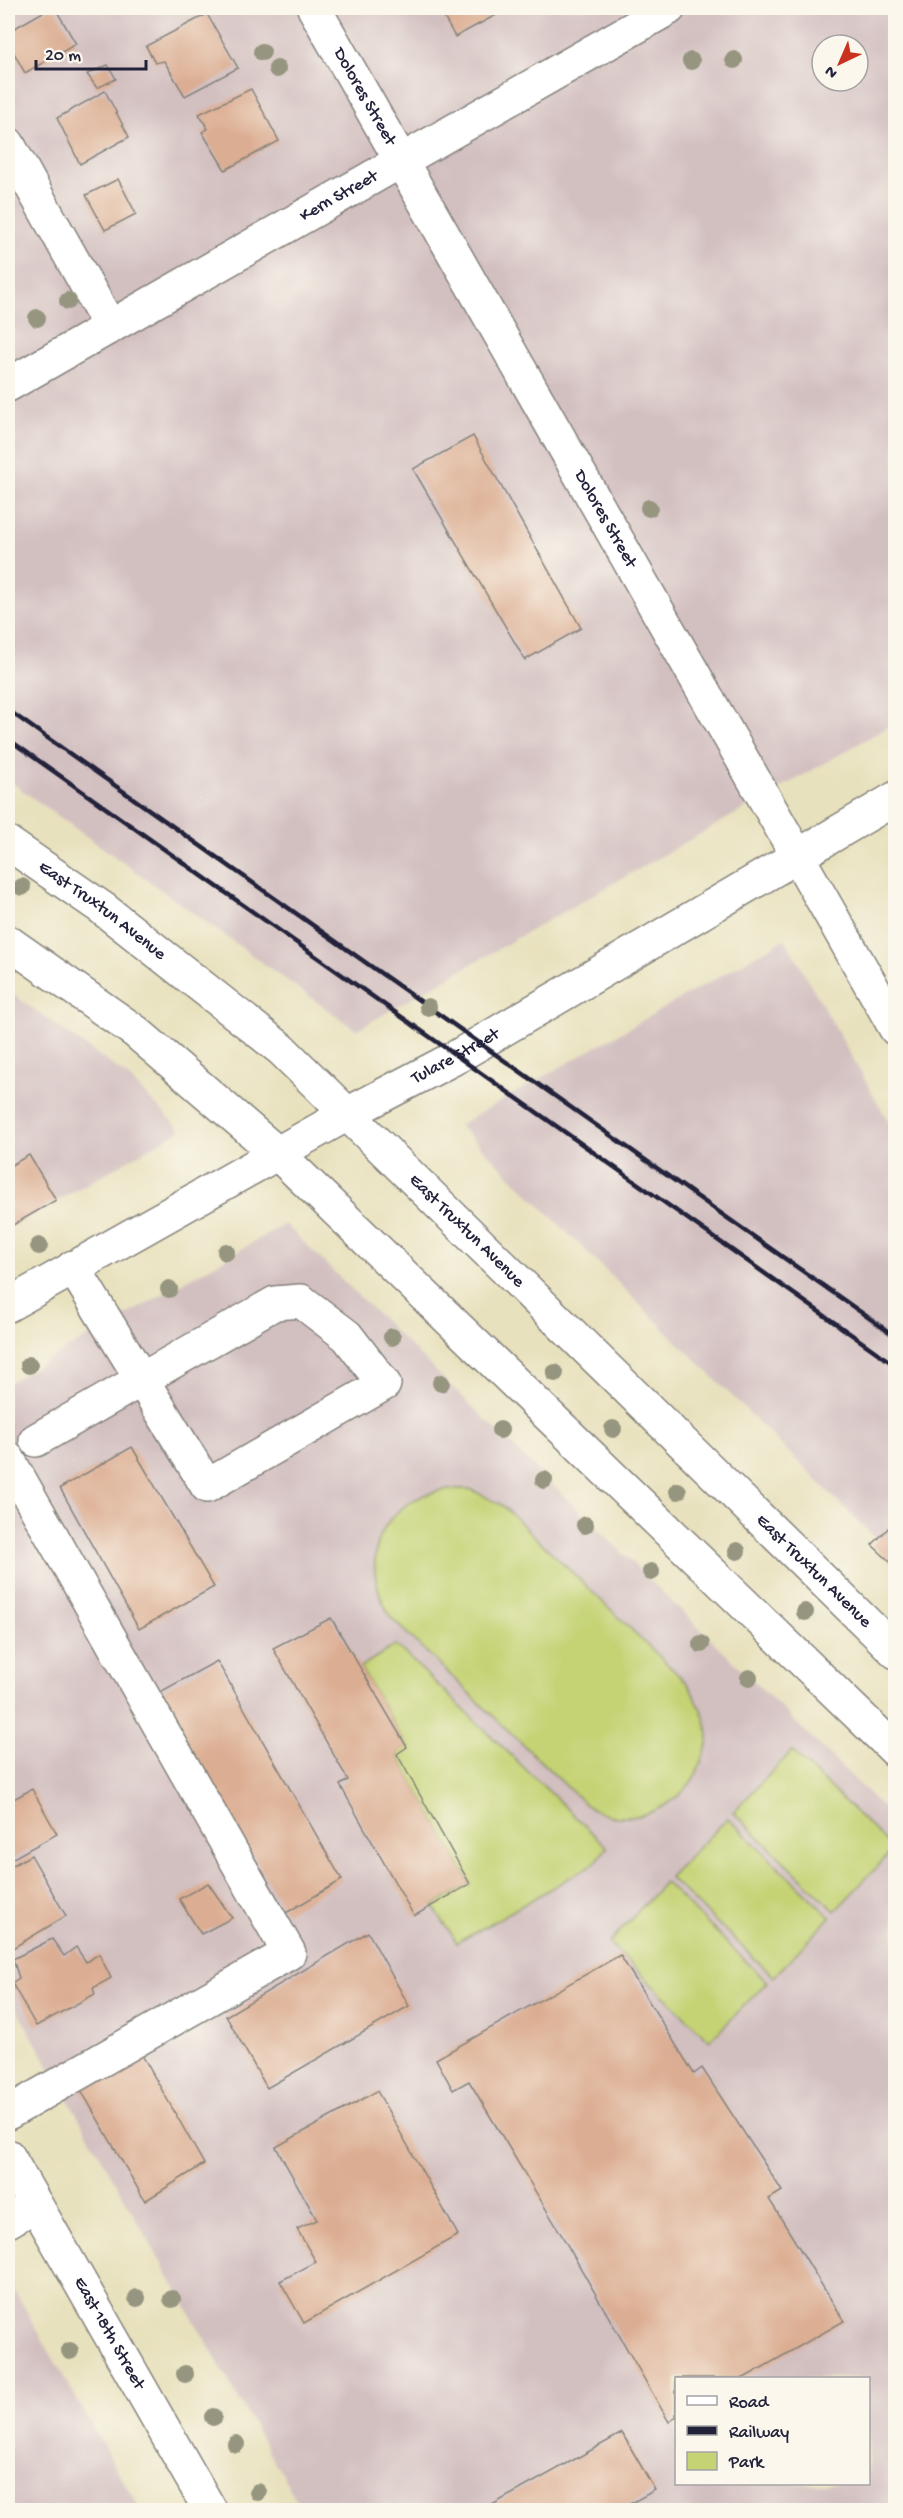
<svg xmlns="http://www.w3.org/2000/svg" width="903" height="2518" viewBox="0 0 903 2518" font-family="'Gochi Hand',sans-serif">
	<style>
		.industrial { fill: #d2bfc0; fill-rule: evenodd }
		.green { fill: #c5d374; stroke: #747a58; stroke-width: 1.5 }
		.building { fill: #dbad92 }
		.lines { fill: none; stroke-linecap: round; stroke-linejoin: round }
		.minor-casing { stroke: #85827c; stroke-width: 36 }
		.major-casing { stroke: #85827c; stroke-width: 36 }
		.minor { stroke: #fff; stroke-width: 33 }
		.major { stroke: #fff; stroke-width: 33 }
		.rail { stroke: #22223b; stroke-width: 4.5 }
		.tree { fill: #96957f }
		.labels { text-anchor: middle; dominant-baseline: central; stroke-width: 4.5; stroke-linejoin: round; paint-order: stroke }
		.street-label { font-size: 18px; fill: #22223b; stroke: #fbf7ec }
	</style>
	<rect width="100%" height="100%" fill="#fbf7ec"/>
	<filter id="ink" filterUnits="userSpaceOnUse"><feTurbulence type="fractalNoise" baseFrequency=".0167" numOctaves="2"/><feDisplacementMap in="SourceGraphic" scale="12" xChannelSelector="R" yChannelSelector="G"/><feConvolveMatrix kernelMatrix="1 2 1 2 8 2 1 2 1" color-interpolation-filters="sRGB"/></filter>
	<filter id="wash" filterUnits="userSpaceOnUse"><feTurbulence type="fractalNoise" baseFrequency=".008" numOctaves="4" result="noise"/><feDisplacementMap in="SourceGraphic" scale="24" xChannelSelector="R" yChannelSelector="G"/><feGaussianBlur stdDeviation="1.35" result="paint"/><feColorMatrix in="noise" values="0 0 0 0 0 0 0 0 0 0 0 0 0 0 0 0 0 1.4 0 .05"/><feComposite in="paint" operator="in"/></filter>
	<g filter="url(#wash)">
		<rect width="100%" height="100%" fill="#e8e1bd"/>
		<!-- industrial -->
		<g class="industrial">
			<path d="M8 8H895V723L356 1030 8 780ZM822 45H858V81H822Z"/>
			<path d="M785 939 895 1133V1558L459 1125Z"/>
			<path d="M8 991 127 1076 181 1130 8 1229Z"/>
			<path d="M285 1224 895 1819V2510H302L8 1994V1383ZM676 2378H868V2484H676Z"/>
			<path d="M8 2279 140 2510H8Z"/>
		</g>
		<!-- green -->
		<g class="green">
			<path d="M448 1489H470L502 1505 687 1683C696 1699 706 1716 708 1734 709 1744 704 1756 700 1766 686 1800 644 1825 606 1815 599 1813 592 1808 586 1805L391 1618C356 1560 379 1500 448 1489Z"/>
			<path d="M396 1645 607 1847 595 1863 457 1943 433 1906 470 1884 397 1754 407 1747 360 1667Z"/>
			<path d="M792 1751 894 1849 835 1911 733 1812Z"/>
			<path d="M728 1818 830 1917 774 1977 669 1877Z"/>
			<path d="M665 1882 767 1982 710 2041 609 1943Z"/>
		</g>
		<g id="blocks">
			<!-- building -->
			<g class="building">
				<path d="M50 8H55L76 44 25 73 8 42V32Z"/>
				<path d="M439 8H509L455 37Z"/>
				<path d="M207 14 238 68 185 96 164 61 155 63 146 46Z"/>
				<path d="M108 65 116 79 97 88 87 74Z"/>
				<path d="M251 89 279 141 225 170 202 132 208 129 199 114Z"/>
				<path d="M105 91 129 137 80 164 57 118Z"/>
				<path d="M118 179 136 214 105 230 86 195Z"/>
				<path d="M473 436 581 628 525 660 413 469Z"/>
				<path d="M29 1155 56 1200 8 1228V1167Z"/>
				<path d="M132 1447 214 1587 139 1629 60 1488Z"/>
				<path d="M896 1520V1567L872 1545Z"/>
				<path d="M331 1618 407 1747 397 1754 470 1884 414 1916 340 1785 348 1780 273 1648Z"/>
				<path d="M217 1661 342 1880 286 1913 160 1692Z"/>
				<path d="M32 1789 57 1834 8 1861V1802Z"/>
				<path d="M31 1855 66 1916 8 1951V1868Z"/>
				<path d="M208 1883 232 1918 201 1934 179 1899Z"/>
				<path d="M368 1932 409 2006 267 2088 226 2016Z"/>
				<path d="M52 1939 64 1956 76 1947 86 1962 99 1954 111 1978 93 1988 95 1994 36 2026 12 1983 19 1978 13 1959Z"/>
				<path d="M620 1955 694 2074 702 2068 782 2191 769 2199 844 2321 744 2378H676V2417L669 2422 561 2234 469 2081 453 2090 436 2059Z"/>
				<path d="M142 2055 204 2164 145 2201 81 2090Z"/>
				<path d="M377 2091 458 2235 304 2323 280 2281 316 2262 297 2229 317 2220 276 2147Z"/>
				<path d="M622 2433 655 2490 619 2510H483Z"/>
			</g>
		</g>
	</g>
	<g filter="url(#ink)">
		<use href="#blocks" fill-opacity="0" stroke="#85827c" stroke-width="1.5"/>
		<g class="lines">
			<defs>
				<g id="minor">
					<path id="s1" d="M314 8 896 1029"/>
					<path d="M8 144 110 327"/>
					<path id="s2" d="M8 385 669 8"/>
					<path id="s3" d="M8 1305 349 1113 458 1056 896 798"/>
					<path d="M36 1440 275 1303 301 1301 347 1336 384 1384 207 1486C162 1413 118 1340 73 1267"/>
					<path d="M8 1459 289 1953 8 2113"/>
					<path id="s4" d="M8 2156 210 2510"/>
					<path d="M8 2221 35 2205"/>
				</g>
				<g id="major">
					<path id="s5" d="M8 843 102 908 281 1049 896 1652"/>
					<path d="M8 942 136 1032 277 1153 896 1751"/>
				</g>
			</defs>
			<!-- minor casing -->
			<use href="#minor" class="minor-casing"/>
			<!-- major casing -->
			<use href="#major" class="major-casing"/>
			<!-- minor -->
			<use href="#minor" class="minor"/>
			<!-- major -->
			<use href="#major" class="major"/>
			<!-- rail -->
			<g class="rail">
				<path d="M8 710 896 1337"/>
				<path d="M8 739 896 1366"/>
			</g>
		</g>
		<!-- trees -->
		<g class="tree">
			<circle cx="262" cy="52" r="9"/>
			<circle cx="734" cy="60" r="9"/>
			<circle cx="691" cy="61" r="9"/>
			<circle cx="277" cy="69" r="9"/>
			<circle cx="68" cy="301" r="9"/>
			<circle cx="37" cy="318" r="9"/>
			<circle cx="649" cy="508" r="9"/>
			<circle cx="22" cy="887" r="9"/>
			<circle cx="428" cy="1007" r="9"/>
			<circle cx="39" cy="1246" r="9"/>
			<circle cx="226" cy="1252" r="9"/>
			<circle cx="169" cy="1289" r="9"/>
			<circle cx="392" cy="1337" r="9"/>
			<circle cx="29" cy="1365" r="9"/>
			<circle cx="555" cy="1373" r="9"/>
			<circle cx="441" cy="1383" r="9"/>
			<circle cx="613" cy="1429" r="9"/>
			<circle cx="500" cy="1430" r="9"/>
			<circle cx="544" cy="1480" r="9"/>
			<circle cx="678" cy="1491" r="9"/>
			<circle cx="585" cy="1525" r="9"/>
			<circle cx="737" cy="1551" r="9"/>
			<circle cx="651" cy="1572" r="9"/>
			<circle cx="805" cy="1612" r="9"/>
			<circle cx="701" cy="1644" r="9"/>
			<circle cx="749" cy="1678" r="9"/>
			<circle cx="137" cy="2298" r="9"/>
			<circle cx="172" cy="2299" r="9"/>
			<circle cx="70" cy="2351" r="9"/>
			<circle cx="185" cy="2374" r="9"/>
			<circle cx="213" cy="2417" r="9"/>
			<circle cx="236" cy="2444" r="9"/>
			<circle cx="258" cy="2492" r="9"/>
		</g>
	</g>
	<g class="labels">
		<!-- street labels -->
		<g class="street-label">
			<text stroke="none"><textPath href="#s1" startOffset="102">Dolores Street</textPath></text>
			<text stroke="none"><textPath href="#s2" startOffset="381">Kern Street</textPath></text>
			<text stroke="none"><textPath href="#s1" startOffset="588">Dolores Street</textPath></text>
			<text stroke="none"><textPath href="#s5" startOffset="116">East Truxtun Avenue</textPath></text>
			<text stroke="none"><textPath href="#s3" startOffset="512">Tulare Street</textPath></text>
			<text stroke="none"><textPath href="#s5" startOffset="602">East Truxtun Avenue</textPath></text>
			<text stroke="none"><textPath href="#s5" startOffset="1088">East Truxtun Avenue</textPath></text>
			<text stroke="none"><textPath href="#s4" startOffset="204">East 18th Street</textPath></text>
		</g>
	</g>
	<!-- margin -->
	<rect width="903" height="2518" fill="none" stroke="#fbf7ec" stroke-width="30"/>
	<!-- legend -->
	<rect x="675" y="2377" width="195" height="108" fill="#fbf7ec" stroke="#a4a2a5" stroke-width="1.5"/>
	<rect x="687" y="2396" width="30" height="9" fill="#ffffff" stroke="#a4a2a5" stroke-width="1.5"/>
	<text x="729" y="2407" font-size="18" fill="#22223b">Road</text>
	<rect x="687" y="2426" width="30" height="9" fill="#22223b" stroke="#a4a2a5" stroke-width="1.5"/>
	<text x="729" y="2437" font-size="18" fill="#22223b">Railway</text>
	<rect x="687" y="2452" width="30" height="18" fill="#c5d374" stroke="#a4a2a5" stroke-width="1.5"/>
	<text x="729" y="2467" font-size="18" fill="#22223b">Park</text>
	<!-- north arrow -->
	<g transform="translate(840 63) rotate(224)"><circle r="28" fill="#fbf7ec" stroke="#a4a2a5" stroke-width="1.5"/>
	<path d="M0-4.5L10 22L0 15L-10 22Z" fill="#c8321e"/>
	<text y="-9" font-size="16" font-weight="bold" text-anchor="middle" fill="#22223b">N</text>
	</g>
	<!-- scale -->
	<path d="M36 60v9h110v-9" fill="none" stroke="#22223b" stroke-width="3"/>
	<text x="45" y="60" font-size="18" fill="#22223b" stroke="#fbf7ec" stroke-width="4.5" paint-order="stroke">20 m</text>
</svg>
